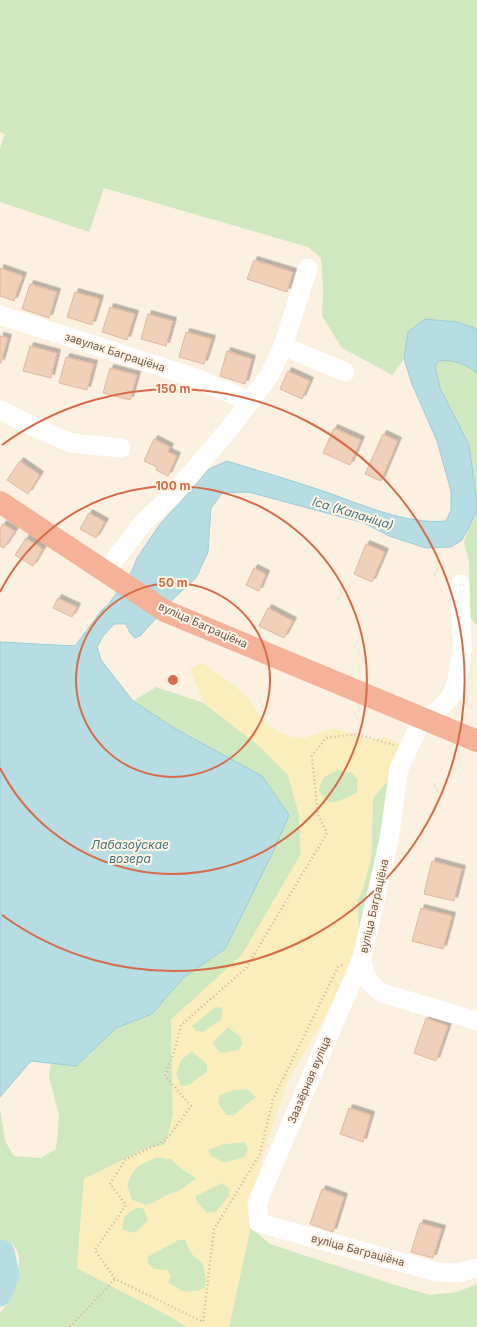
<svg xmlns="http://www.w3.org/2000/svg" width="477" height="1327" viewBox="0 0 477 1327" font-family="Inter,sans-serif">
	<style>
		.green { fill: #d0e8c0 }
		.sand { fill: #fbedbc; fill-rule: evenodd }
		.water { fill: #b6dde4; stroke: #9dccd6 }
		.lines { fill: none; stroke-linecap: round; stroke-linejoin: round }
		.river { stroke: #b6dde4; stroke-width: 23 }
		.building { fill: #f0d0b9; stroke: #e3b69a; filter: url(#shadow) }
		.path { stroke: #d5b39d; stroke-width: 2.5; stroke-dasharray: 1 3; stroke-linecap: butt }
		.minor { stroke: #fff; stroke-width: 19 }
		.highway { stroke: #f5b298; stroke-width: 22 }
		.ring { fill: none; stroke: #d96a47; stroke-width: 2 }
		.labels { text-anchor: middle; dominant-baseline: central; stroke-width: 4; stroke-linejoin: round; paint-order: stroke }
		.street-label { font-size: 11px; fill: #725849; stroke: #fff6e7 }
		.water-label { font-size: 12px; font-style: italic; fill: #40737f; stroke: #fff6e7 }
		.centre { fill: #d96a47; stroke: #fff6e7; stroke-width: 2 }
		.ring-label { font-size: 12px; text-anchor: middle; font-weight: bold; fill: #d96a47; stroke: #fff6e7; stroke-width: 4; stroke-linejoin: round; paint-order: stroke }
	</style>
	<defs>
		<filter id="shadow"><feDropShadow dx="3.5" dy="-3.5" stdDeviation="0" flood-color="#0004"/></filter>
	</defs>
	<rect width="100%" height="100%" fill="#fcf1e1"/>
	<!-- green -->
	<g class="green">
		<path d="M0 0H477V329L457 322 408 332 404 359 392 375 342 348 322 316 323 290 321 258 308 247 104 188 89 232 0 202V148L5 134 0 132Z"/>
		<path d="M447 360 468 366 477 373V626L470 617 469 561 464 543 470 523 476 513 469 445 440 388 435 367 438 361Z"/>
		<path d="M156 687 204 703 259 746 288 775 299 814 301 854 242 955 171 1020 173 1116 165 1145 148 1148 84 1179 77 1268 173 1318 186 1327H0V1313L8 1303 19 1276V1255L13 1244 0 1240V1108L5 1141 14 1156 40 1158 56 1149 59 1116 49 1076 51 1063 76 1066 116 1028 152 1014 183 978 225 949 275 848 174 728 133 701Z"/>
		<path d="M337 769 352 773 358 779 357 793 335 803 328 802 318 791 323 778Z"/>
		<path d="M394 773 359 932 357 902 363 888 371 859 373 798Z"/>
		<path d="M215 1007H223L221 1020 203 1032 196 1031 191 1026Z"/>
		<path d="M228 1027 240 1036 243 1043 239 1050 220 1054 212 1043Z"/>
		<path d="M192 1051 208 1065 207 1072 189 1085 181 1087 176 1073 181 1060Z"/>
		<path d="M248 1089 256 1097 233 1116 226 1115 218 1103 219 1095 234 1090Z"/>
		<path d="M245 1142 248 1149 245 1157 224 1163 211 1156 208 1150 223 1144Z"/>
		<path d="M157 1157 171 1159 181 1168 197 1178 179 1191 165 1196 153 1203 146 1205 132 1200 127 1186C134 1165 138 1166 157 1157Z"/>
		<path d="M222 1183 228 1187 230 1195 216 1212 207 1213 197 1203 195 1196Z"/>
		<path d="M136 1208H143L149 1220 135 1233 122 1230 124 1216Z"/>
		<path d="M252 1221 257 1233 270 1244 392 1284 430 1295 457 1292 477 1284V1327H229Z"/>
		<path d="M178 1240H185L192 1254 203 1264 206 1279 205 1287 199 1291 184 1292 168 1283 148 1264 147 1257Z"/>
	</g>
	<!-- sand -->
	<path class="sand" d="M203 663 248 697 264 722 276 731 291 737 305 738 333 728 372 740 387 737 399 744V759L394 773 373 798 371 859 363 888 357 902 359 932 349 965 339 992 286 1085 263 1155 252 1221 229 1327H186L173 1318 77 1268 84 1179 148 1148 165 1145 173 1116 171 1020 242 955 301 854 299 814 288 775 259 746 204 703 190 669ZM337 770 352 773 358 779 357 793 335 803 328 802 318 791 323 778ZM215 1007 223 1008 221 1020 203 1032 196 1031 192 1026ZM228 1027 240 1036 243 1043 239 1050 220 1053 212 1043ZM192 1051 208 1065 207 1073 189 1085 181 1087 176 1073 181 1059ZM248 1089 256 1097 233 1116 226 1115 218 1103 220 1095 234 1090ZM245 1142 248 1149 245 1157 224 1163 211 1156 208 1150 223 1144ZM157 1157 171 1159 181 1168 197 1179 179 1191 165 1196 153 1203 146 1205 132 1200 127 1186C134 1165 138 1166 157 1157ZM222 1183 228 1188 230 1195 216 1212 207 1213 197 1203 195 1196ZM136 1208H143L148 1220 135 1233 122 1230 124 1216ZM178 1240H185L192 1254 203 1264 206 1279 205 1287C190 1297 181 1291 168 1283L171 1277 168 1270 154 1269 148 1264 147 1257Z"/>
	<!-- water -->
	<path class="water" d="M425 319 457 322 477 329V373C466 364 453 359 438 361L435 367 440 388 469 445 476 495V513L462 540 451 547 426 548 389 536 364 523 248 492 222 493 211 508 208 552 196 578 176 596 140 636 135 638 130 633 126 624H114L103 636 97 647 101 660 133 701 174 728 262 776 289 815 275 848 225 949 183 978 152 1014 116 1028 76 1066 31 1061 0 1097V642L75 646 102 610 108 605 132 571 137 558 160 524 186 496 209 469 227 461C259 471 291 480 323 491 361 504 406 525 446 521L451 510V491L437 441 412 384 404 359 408 332Z"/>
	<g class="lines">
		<!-- river -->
		<path class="river" d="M0 1251 3 1252 8 1274 0 1295"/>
	</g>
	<!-- building -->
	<g class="building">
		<path d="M254 260 293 272 287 292 247 279Z"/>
		<path d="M0 268 23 276 14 301 0 296Z"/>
		<path d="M30 284 57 292 49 318 22 309Z"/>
		<path d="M75 292 100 299 92 325 67 317Z"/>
		<path d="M110 307 135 314 127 340 102 332Z"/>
		<path d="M148 314 173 321 166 346 141 339Z"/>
		<path d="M186 332 212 339 204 364 179 357Z"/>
		<path d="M0 336 8 338 1 363H0Z"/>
		<path d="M30 346 57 353 51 378 23 371Z"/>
		<path d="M227 351 252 359 245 384 220 376Z"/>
		<path d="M66 357 94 364 87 390 59 383Z"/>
		<path d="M110 368 137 375 130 400 103 393Z"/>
		<path d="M288 371 310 381 302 399 280 389Z"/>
		<path d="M334 428 361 440 350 465 323 453Z"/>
		<path d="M383 434 398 441 381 481 365 474Z"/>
		<path d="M154 439 170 447 168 452 177 456 168 476 156 470 157 467 144 461Z"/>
		<path d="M20 461 40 475 28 494 7 480Z"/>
		<path d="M89 513 105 522 96 538 80 529Z"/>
		<path d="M3 524 15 531 4 548 0 546V529Z"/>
		<path d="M26 538 43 549 33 566 15 555Z"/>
		<path d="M366 544 385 552 372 582 354 574Z"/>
		<path d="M254 568 266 574 259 591 246 585Z"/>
		<path d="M58 598 77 607 72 617 53 608Z"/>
		<path d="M268 608 293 621 284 638 259 626Z"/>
		<path d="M432 861 462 869 454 901 424 894Z"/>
		<path d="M421 908 452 916 443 949 412 941Z"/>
		<path d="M426 1018 448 1026 436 1061 414 1053Z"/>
		<path d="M349 1108 371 1115 363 1142 340 1134Z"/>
		<path d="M322 1189 344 1197 333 1232 310 1224Z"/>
		<path d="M420 1223 442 1229 433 1258 411 1252Z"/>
	</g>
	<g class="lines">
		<!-- path -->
		<g class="path">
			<path d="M342 965 338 967 273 1099 260 1154 214 1229 203 1322 115 1279 95 1250 126 1205 110 1184 125 1160 166 1140 191 1106 165 1076 175 1049 181 1025 246 968 327 833 318 815 312 756 326 738 357 734 394 745"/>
			<path d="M70 1327 115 1279"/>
		</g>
		<!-- minor -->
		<g class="minor">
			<path d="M308 268 283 346 345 372"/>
			<path d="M0 315 199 379 250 402"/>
			<path d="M0 410 32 426 71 443 121 448"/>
			<path d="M105 572 143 523 176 491 229 429 269 376 283 346"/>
			<path d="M460 584 462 649 457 680 452 695 439 710 423 718 399 768 389 840 362 958C365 977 366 981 382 993L477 1021"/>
			<path d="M362 958 257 1203 259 1223 437 1272 457 1273 477 1268"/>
		</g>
		<!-- highway -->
		<path class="highway" d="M0 502 165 611 477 741"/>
	</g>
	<!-- distance rings -->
	<g class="ring">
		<circle cx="173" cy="680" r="97"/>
		<path d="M0 592A194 194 0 1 1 0 768"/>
		<path d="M2 445A291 291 0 1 1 2 915"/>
	</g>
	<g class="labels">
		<!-- street labels -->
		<g class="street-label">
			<text transform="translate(115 352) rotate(18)">завулак Баграціёна</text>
			<text transform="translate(203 625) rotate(24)">вуліца Баграціёна</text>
			<text transform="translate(374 906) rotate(-77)">вуліца Баграціёна</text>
			<text transform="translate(309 1080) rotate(-67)">Заазёрная вуліца</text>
			<text transform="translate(358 1250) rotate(15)">вуліца Баграціёна</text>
		</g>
		<!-- water labels -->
		<g class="water-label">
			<text transform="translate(353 513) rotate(17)">Іса (Капаніца)</text>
			<text x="130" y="844">Лабазоўскае<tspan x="130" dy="14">возера</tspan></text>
		</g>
	</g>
	<circle cx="173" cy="680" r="6" class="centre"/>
	<g class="ring-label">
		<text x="173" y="393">150 m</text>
		<text x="173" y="490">100 m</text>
		<text x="173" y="587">50 m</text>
	</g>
</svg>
